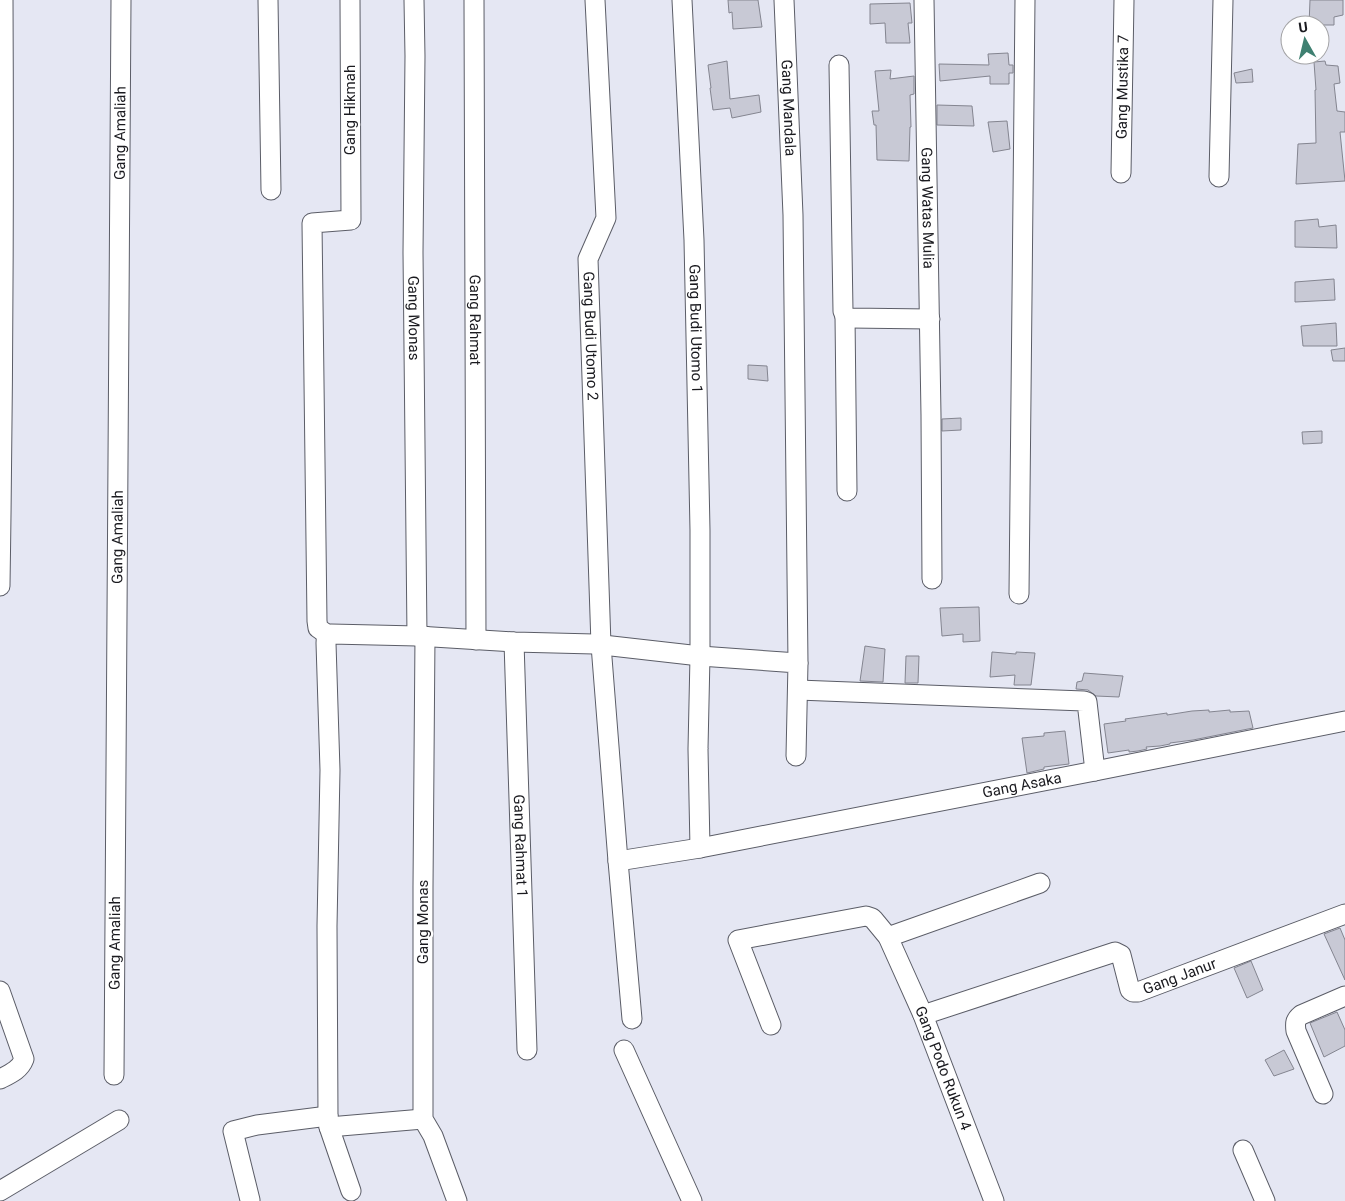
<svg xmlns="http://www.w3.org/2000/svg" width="1345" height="1201" viewBox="0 0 1345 1201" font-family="Roboto,sans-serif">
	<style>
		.building { fill: #c8c9d5; stroke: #848590 }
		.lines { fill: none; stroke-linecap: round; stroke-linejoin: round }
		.minor-casing { stroke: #5b5d67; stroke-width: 21 }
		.minor { stroke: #fff; stroke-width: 19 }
		.labels { text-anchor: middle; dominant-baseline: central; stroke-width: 4.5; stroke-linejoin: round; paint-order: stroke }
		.street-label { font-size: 15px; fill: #1a1a1f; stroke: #fff }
	</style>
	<rect width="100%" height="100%" fill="#e5e7f3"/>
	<!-- building -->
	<g class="building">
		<path d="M728 0H758L762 27 733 29 732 12 729 13Z"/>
		<path d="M1310 0H1343V15L1334 17V25H1309Z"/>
		<path d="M910 3 912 23H908L910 43H886L885 23 870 24V4Z"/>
		<path d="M1008 53 1009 65H1013V73H1009V84H990V76L940 81 939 64 989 65 988 54Z"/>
		<path d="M727 61 730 99 759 95 761 112 732 118 730 108 713 110 710 88H711L708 65Z"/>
		<path d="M1325 61 1326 65 1338 66 1340 83 1334 84 1337 111 1345 112V132H1340L1345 181 1296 184 1298 144 1316 143 1315 90H1316L1314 62Z"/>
		<path d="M1252 69 1253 82 1236 83 1234 73Z"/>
		<path d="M891 70 890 79 914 76V94L910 95 911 127H910L909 161 877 160 876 125H874L872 111H879L875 71Z"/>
		<path d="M937 105 972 106 974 126 937 125Z"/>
		<path d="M1007 121 1010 149 993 152 988 122Z"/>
		<path d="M1318 219 1319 227 1336 225 1337 248 1295 247V221Z"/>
		<path d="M1334 279 1335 300 1295 302V282Z"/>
		<path d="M1336 323 1337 346H1303L1301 326Z"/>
		<path d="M1345 348V361H1333L1331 350Z"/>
		<path d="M748 365 767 366 768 381 748 379Z"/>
		<path d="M961 418V430L942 431V419Z"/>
		<path d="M1322 431V443L1303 444 1302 432Z"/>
		<path d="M979 607 980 641 963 642V634L942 636 940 608Z"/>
		<path d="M865 646 885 649 883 682 860 681Z"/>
		<path d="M992 652 1016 654V652L1035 653 1031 685H1014L1015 675 990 677Z"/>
		<path d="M906 656H919L918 683H905Z"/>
		<path d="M1084 673 1123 676 1119 697 1096 696 1088 690 1076 689 1077 682 1082 681Z"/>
		<path d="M1209 710V712L1230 710V712L1249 711 1253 728 1193 740 1170 743V744L1160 746 1146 747 1147 749 1138 751 1129 752V750L1108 753 1104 724 1126 721 1125 719 1167 713V715L1192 711Z"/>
		<path d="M1065 731 1069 764 1044 767V769L1027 773 1022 738 1044 736V733Z"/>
		<path d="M1340 928 1345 940V980L1324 934Z"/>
		<path d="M1251 961 1263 990 1247 998 1234 968Z"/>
		<path d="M1337 1012 1345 1030V1046L1324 1057 1310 1023Z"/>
		<path d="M1284 1050 1294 1069 1274 1076 1265 1060Z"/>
	</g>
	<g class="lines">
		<defs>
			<g id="minor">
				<path d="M268 0 271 190"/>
				<path id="s1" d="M414 0 415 56 413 252 417 636"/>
				<path id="s2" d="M474 0 476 640"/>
				<path id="s3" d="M595 0 606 218 588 259 601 645 618 861 632 1019"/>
				<path id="s4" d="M682 0 694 240 700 530V656L698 749 700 848"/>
				<path id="s5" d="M784 0 793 215 798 663"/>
				<path id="s6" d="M924 0 931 415 932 579"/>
				<path d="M839 65 843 311 845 316 849 318 930 319"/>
				<path id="s7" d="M1121 173 1124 0"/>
				<path d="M1219 177 1223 0"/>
				<path d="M845 316 847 491"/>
				<path d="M0 586C3 391 4 195 3 0"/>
				<path d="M1019 594 1025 0"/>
				<path d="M328 635 318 628 317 621 312 223 351 220 350 0"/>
				<path d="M425 636 423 887V1119L433 1136 457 1201"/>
				<path id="s8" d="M514 642 527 1050"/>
				<path d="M798 690 1084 701 1087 702 1095 771"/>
				<path id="s9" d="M618 861 700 848 1095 771 1345 721"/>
				<path d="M888 937 1040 883"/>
				<path d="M0 991 24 1059C20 1070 10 1074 0 1079"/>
				<path id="s10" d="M923 1015 1115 952 1121 955 1130 990 1133 992H1138L1345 914"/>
				<path id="s11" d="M771 1025 738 940 866 916 872 918 874 920 888 937 923 1015 994 1201"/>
				<path d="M624 1050 692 1201"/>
				<path id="s12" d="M114 1075 121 0"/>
				<path d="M1323 1094 1296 1031C1295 1023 1295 1020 1301 1015L1345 996"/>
				<path d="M329 1127 423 1119"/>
				<path d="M1243 1150 1265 1201"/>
				<path d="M0 1191 119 1120"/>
				<path d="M351 1191 329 1127 328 1116 327 926 330 770 326 643C326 639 326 636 331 634L417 636 514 642 594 644 700 656 798 663 796 756"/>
				<path d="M250 1200 233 1131 257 1125 328 1116"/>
			</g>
		</defs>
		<!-- minor casing -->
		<use href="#minor" class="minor-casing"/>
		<!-- minor -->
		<use href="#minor" class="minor"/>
	</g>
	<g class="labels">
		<!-- street labels -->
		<g class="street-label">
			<text stroke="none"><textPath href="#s7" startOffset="86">Gang Mustika 7</textPath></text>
			<text stroke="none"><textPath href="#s5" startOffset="108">Gang Mandala</textPath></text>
			<text transform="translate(350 110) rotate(-90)">Gang Hikmah</text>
			<text stroke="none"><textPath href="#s12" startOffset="942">Gang Amaliah</textPath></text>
			<text stroke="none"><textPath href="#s6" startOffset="208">Gang Watas Mulia</textPath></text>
			<text stroke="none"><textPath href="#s1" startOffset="318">Gang Monas</textPath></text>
			<text stroke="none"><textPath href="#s2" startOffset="320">Gang Rahmat</textPath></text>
			<text stroke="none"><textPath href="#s4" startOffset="329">Gang Budi Utomo 1</textPath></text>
			<text stroke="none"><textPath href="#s3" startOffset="340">Gang Budi Utomo 2</textPath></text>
			<text stroke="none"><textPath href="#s12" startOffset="538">Gang Amaliah</textPath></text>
			<text stroke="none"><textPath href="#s9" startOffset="411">Gang Asaka</textPath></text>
			<text stroke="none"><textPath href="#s8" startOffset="204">Gang Rahmat 1</textPath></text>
			<text transform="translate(423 922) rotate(-90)">Gang Monas</text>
			<text stroke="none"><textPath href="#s12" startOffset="132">Gang Amaliah</textPath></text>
			<text stroke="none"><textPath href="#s10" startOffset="298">Gang Janur</textPath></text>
			<text stroke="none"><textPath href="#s11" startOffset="395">Gang Podo Rukun 4</textPath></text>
		</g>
	</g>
	<!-- north arrow -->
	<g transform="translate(1305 40) rotate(352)"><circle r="24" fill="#ffffff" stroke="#a3a3a5"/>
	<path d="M0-4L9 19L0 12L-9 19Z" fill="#3f8071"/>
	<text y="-8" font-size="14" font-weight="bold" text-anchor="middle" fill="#1a1a1f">U</text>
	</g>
</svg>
